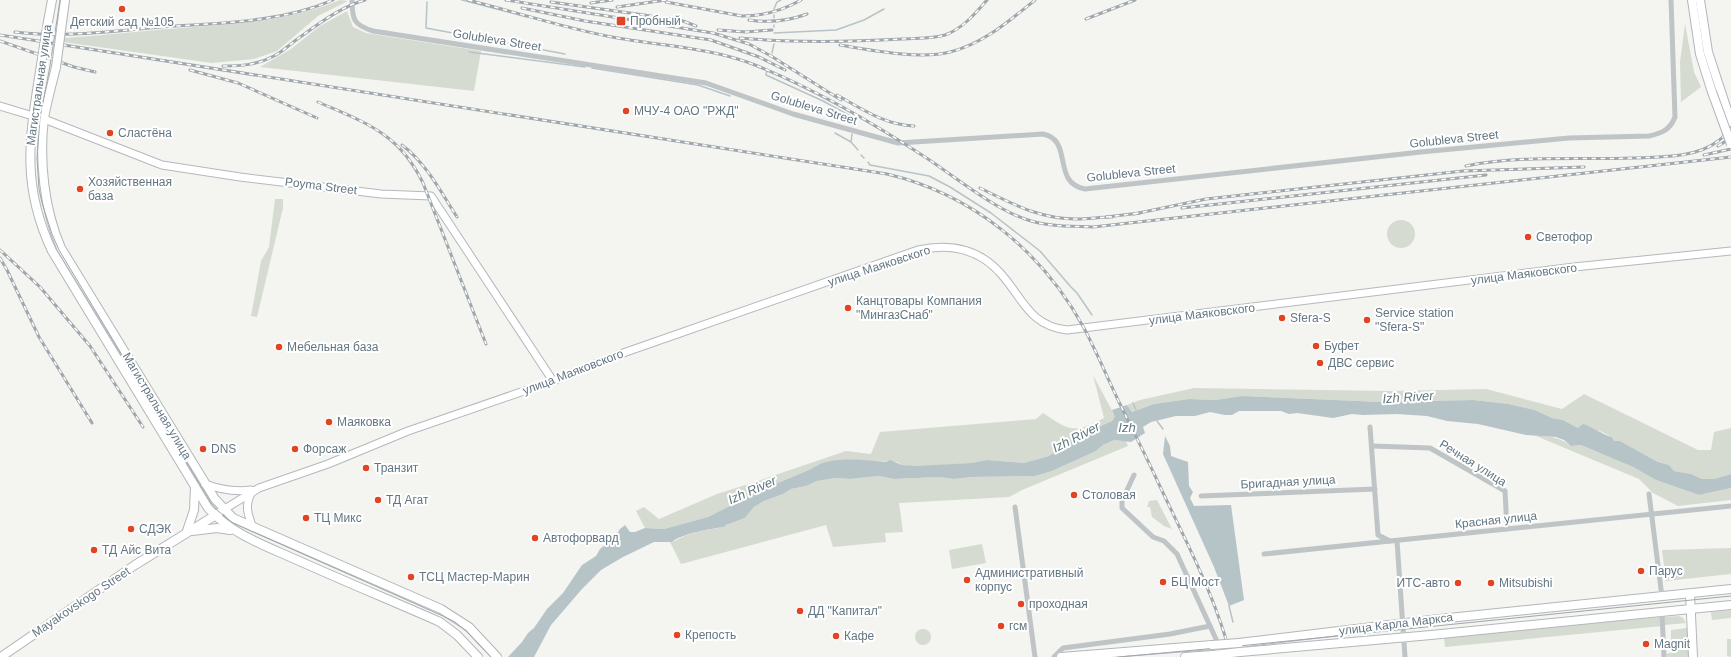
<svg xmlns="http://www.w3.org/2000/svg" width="1731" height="657" viewBox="0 0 1731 657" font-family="Arial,sans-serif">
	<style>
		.green { fill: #d6dbd1 }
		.water { fill: #b7c4c7 }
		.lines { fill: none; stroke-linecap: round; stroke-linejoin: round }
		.stream { stroke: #b7c4c7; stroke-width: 1.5 }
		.secondary-casing { stroke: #b4b9bd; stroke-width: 9 }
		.primary-casing { stroke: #b2b7ba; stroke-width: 10 }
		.street { stroke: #bfc4c6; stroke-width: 5 }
		.secondary { stroke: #fff; stroke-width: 7 }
		.primary { stroke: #fff; stroke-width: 8 }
		.tram { stroke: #a0a7ac; stroke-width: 1 }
		.rail-casing { stroke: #a0a7ac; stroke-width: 3 }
		.rail { stroke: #fff; stroke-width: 1.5; stroke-dasharray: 4.5; stroke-linecap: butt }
		.primary-bridge-casing { stroke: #b2b7ba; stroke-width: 10; stroke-linecap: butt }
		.primary-bridge { stroke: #fff; stroke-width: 8 }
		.poi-dot { fill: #e34322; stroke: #fff; stroke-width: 1.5 }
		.labels { text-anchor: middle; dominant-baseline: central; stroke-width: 4; stroke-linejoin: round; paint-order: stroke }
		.poi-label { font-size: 12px; fill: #637682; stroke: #fff; text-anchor: start }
		.street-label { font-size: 12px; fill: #637682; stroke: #fff }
		.water-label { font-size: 13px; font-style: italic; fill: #5f787f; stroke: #fff }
	</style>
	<rect width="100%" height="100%" fill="#f4f4f0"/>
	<!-- green -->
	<g class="green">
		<path d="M340 0 348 1 318 16 277 51 254 59 212 63 63 42 64 38C108 35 151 30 194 27 245 23 292 20 340 0Z"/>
		<path d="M347 11 353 27 366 33 481 51 474 91 260 67 291 49 320 26Z"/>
		<path d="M1685 24 1694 72 1701 87 1681 102 1680 62Z"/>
		<path d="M275 199H283V208L257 317 251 316 261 261 269 247Z"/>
		<circle cx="1401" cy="234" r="14"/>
		<path d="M1093 375 1116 418 1112 421 1095 430 1069 441 1049 456 1024 463 987 460 971 463 916 467 902 465 897 462 869 461 817 465 811 469 757 492 708 517 664 529 645 528 636 511 644 507 659 519 717 494 752 483 846 451 871 454 880 432 1036 419 1043 413C1070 431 1074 434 1104 418Z"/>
		<path d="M1194 388 1391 391 1486 389 1562 409 1584 394 1698 450H1711L1714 432 1731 428V474L1714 479H1702L1691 474 1674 471 1669 465 1658 462 1620 441H1614L1612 437 1600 431 1578 428 1563 420 1552 418 1535 410 1509 404 1473 400 1382 402 1242 396 1215 400 1189 399 1154 404 1132 412 1127 405 1140 400Z"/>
		<path d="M1536 436C1550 436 1560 437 1571 446L1581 445 1633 467 1656 480 1699 495 1731 488V500L1678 506 1653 493 1639 479Z"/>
		<path d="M1114 440 1126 441 1128 446 1022 490 1009 497 899 503 903 532 885 533 886 542 833 547 826 525 681 564 670 542C675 542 681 537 687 535 697 531 713 529 724 527L726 525 745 518 754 507 764 501 783 494 791 489 806 486 817 481 836 478 850 479 879 476 894 479 939 477 954 479 972 477 1035 476 1052 471 1096 451 1103 445Z"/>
		<path d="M1157 500 1172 529 1164 526 1152 517 1150 507H1147L1149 501Z"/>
		<path d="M982 544 986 563 952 569 949 550Z"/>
		<path d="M1731 548V574L1666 581 1662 550Z"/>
		<path d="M1731 610V618L1712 620 1711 612Z"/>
		<path d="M1679 616 1683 618 1686 623 1665 625 1664 617Z"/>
		<path d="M1661 617 1662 626 1445 647 1444 637Z"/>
		<path d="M1687 628 1689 657H1667L1666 654 1674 652 1673 643H1671V630Z"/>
		<circle cx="923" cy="637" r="8"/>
		<path d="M1727 639H1731V657L1727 656Z"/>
	</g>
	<!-- water -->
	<g class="water">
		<path d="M1242 396 1382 402 1473 400 1509 404 1535 410 1552 418 1563 420 1578 428 1583 424C1593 427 1601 434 1612 437L1614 441H1620L1658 462 1669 465 1674 471 1691 474 1702 479H1714L1731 474V488L1699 495 1656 480 1633 467 1581 445 1571 446 1564 440 1556 437 1526 435 1478 424 1447 421 1427 416 1397 414 1363 415 1352 414 1333 418 1297 413 1289 414 1281 411H1239L1232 415H1225L1210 412 1195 416H1176L1151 422 1143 427 1145 433 1131 442 1114 440 1103 445 1096 451 1052 471 1035 476 972 477 954 479 939 477 894 479 879 476 850 479 836 478 817 481 806 486 791 489 783 494 764 501 754 507 745 518 726 525 724 527C710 529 683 533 672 542H654L623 557 601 570 582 589 551 625 534 657H508L522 642 528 633 534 628 547 609 563 593 582 565 596 556 600 549 606 544 612 542 620 529 625 525 630 532H635L645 528 664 529 708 517 757 492 811 469C829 455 864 460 886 462L890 460 902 465 916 466 971 463 987 460 1024 463 1049 456 1069 441 1112 421 1115 417 1112 410 1127 405 1132 412 1154 404 1189 399 1215 400Z"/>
		<path d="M1165 436 1170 446 1171 456 1188 462 1189 486 1193 492 1190 498 1194 506 1231 505 1244 600 1229 606 1214 567 1163 454Z"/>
	</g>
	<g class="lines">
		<!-- stream -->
		<g class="stream">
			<path d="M462 0 527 17"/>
			<path d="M427 2 426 28 565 54"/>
			<path d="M774 9 777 2 781 0"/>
			<path d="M774 15V18"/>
			<path d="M774 25V27"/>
			<path d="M774 33 836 30 864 20 884 9"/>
			<path d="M469 52 585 67"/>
			<path d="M772 53 774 44"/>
			<path d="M592 68 698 85 730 96"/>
			<path d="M767 70 766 75 823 101 854 118 853 126"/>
			<path d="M835 133 851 142 858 150"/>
			<path d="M851 142 852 134"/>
			<path d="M861 155 864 158"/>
			<path d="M868 162 870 165 929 176 950 187 991 213 1040 251 1071 287 1077 293 1092 315"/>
			<path d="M1133 403 1136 410"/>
			<path d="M1157 421 1163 429"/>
			<path d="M1229 606 1233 622"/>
		</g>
		<defs>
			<g id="secondary">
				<path d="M0 106 33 116"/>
				<path d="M44 119 162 165 240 177 381 194 431 196 553 381"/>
				<path d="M205 484C221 490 234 492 251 490"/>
				<path d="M252 492C244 505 248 515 253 528"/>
				<path d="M223 510 259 488 328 464 408 431 553 381 626 352 918 250C951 243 980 249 1002 275 1023 299 1030 326 1067 330L1574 267 1731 251"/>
			</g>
			<g id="primary">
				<path d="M1692 0 1700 54 1712 92"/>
				<path d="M1700 0 1708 52 1731 122"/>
				<path d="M47 27 52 0"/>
				<path d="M61 30 65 0"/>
				<path d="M41 65C30 135 20 183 52 251L208 508C231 534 266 546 297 560 344 581 392 601 440 622L457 635 478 657"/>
				<path d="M56 67C52 84 47 101 44 118 39 160 44 209 61 248L215 499 233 518 441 609 469 627 497 657"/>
				<path d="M187 531 194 510 195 487"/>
				<path d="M192 531 217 528 230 530"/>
				<path d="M1690 594 1693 657"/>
				<path d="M1239 643 1439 619 1731 589"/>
				<path d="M1240 652 1431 635 1731 605"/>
				<path d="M1 657 135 565 219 513"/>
				<path d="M1061 657 1212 645"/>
				<path d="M1185 657 1213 655"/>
			</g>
		</defs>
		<!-- secondary casing -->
		<use href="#secondary" class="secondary-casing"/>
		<!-- primary casing -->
		<use href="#primary" class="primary-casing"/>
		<!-- street -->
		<g class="street">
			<path d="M352 0C352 20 354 25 373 31L706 83 793 114 898 143 1043 134C1074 140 1051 183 1085 189L1421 152 1569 138 1649 136C1662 133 1670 130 1675 117L1671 0"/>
			<path d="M1370 427 1378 535 1390 541"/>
			<path d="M1372 446 1430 448 1505 491 1507 529"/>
			<path d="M1134 475 1122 501V508L1153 537 1164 541 1177 554 1216 639"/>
			<path d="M1649 494 1662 597"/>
			<path d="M1201 496 1375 489"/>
			<path d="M1015 507 1035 657"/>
			<path d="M1397 541 1405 657"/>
			<path d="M1264 554 1731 506"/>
			<path d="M1662 613 1664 657"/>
			<path d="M1054 657 1063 648 1170 634 1210 626"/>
		</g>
		<!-- secondary -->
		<use href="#secondary" class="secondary"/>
		<!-- primary -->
		<use href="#primary" class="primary"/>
		<!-- tram -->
		<g class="tram">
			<path d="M60 0 50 66 40 118 37 158 39 189 42 203 52 234 59 250 211 503 218 511 233 523 443 616 455 622 466 631 491 657"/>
			<path d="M1118 657 1239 646 1731 596"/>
		</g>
		<defs>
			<g id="rail">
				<path d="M468 0C516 12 564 28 612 37 660 46 709 47 755 65 815 89 870 121 925 157 954 176 993 208 1025 219 1047 227 1070 226 1093 227L1731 157"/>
				<path d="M506 0 713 33 749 44 771 56 841 100"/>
				<path d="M551 2 644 15 683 21 696 26"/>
				<path d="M666 2 742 16C763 16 782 11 801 0"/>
				<path d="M591 3 612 0"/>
				<path d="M617 7 666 0"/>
				<path d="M522 8 585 21 711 40 759 57 785 70"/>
				<path d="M1086 19 1135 0"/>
				<path d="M749 20C769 23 788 21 807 14"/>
				<path d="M718 30 746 32 772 30"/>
				<path d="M15 32C63 38 112 31 160 27 216 23 281 23 333 0"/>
				<path d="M0 35 887 174C972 194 1042 251 1084 328 1097 353 1108 379 1120 404 1132 429 1145 454 1157 480 1184 538 1215 594 1231 657"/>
				<path d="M740 38C794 43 848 42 902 39 916 38 932 39 945 35 962 29 975 14 987 0"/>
				<path d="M0 41 74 67 95 72"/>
				<path d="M840 45C869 50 921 60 950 52 983 44 1009 21 1035 0"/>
				<path d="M223 66C241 66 257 65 274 56 282 52 288 46 296 40 317 25 340 7 365 0"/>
				<path d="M190 70 238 83 317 118"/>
				<path d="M837 95C862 109 885 125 914 126"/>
				<path d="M318 102C366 123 399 133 423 183L486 344"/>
				<path d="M402 145C426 163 441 192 457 217"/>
				<path d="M1718 146 1731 138"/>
				<path d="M1704 155 1731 149"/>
				<path d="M1466 166C1520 155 1578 160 1633 158 1659 157 1697 158 1718 141 1723 138 1727 132 1731 128"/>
				<path d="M980 188C1013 204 1039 219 1077 219 1089 219 1100 217 1112 217"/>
				<path d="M1182 208 1486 175"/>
				<path d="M1134 214 1206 199 1463 171 1584 167"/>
				<path d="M1106 217 1140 213"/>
				<path d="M0 250 40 287 90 346 143 427"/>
				<path d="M0 258 7 270 39 337 92 423"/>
			</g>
		</defs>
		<!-- rail casing -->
		<use href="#rail" class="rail-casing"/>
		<!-- rail -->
		<use href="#rail" class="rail"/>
		<defs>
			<g id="primary-bridge">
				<path d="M41 65 47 27"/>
				<path d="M56 67 61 30"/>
				<path d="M1712 92 1731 144"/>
				<path d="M1212 645 1239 643"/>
				<path d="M1213 655 1240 652"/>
			</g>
		</defs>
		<!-- primary-bridge casing -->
		<use href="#primary-bridge" class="primary-bridge-casing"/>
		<!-- primary-bridge -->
		<use href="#primary-bridge" class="primary-bridge"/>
	</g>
	<!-- markers -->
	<g class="poi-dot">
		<circle cx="122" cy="9" r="4"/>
		<rect x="616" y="16" width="10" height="10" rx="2"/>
		<circle cx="626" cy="111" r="4"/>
		<circle cx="110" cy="133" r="4"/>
		<circle cx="80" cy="189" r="4"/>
		<circle cx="1528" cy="237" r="4"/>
		<circle cx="848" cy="308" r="4"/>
		<circle cx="1282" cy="318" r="4"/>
		<circle cx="1367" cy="320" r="4"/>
		<circle cx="1316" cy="346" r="4"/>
		<circle cx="279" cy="347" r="4"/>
		<circle cx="1320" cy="363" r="4"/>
		<circle cx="329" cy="422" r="4"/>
		<circle cx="203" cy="449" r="4"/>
		<circle cx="295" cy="449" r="4"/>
		<circle cx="366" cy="468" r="4"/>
		<circle cx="1074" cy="495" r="4"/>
		<circle cx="378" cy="500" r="4"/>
		<circle cx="306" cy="518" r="4"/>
		<circle cx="131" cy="529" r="4"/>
		<circle cx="535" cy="538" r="4"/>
		<circle cx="94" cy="550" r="4"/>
		<circle cx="1641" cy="571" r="4"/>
		<circle cx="411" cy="577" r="4"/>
		<circle cx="967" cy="580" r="4"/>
		<circle cx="1163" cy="582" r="4"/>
		<circle cx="1458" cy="583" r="4"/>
		<circle cx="1491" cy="583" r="4"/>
		<circle cx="1021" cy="604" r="4"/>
		<circle cx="800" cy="611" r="4"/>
		<circle cx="1001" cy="626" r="4"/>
		<circle cx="677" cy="635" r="4"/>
		<circle cx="836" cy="636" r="4"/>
		<circle cx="1646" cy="644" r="4"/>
	</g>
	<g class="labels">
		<!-- poi labels -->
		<g class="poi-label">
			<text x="630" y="21">Пробный</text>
			<text x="122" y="22" text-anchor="middle">Детский сад №105</text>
			<text x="634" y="111">МЧУ-4 ОАО "РЖД"</text>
			<text x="118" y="133">Сластёна</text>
			<text x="88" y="182">Хозяйственная<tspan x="88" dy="14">база</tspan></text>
			<text x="1536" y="237">Светофор</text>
			<text x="856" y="301">Канцтовары Компания<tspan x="856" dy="14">"МингазСнаб"</tspan></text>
			<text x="1375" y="313">Service station<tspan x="1375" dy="14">"Sfera-S"</tspan></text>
			<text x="1290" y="318">Sfera-S</text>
			<text x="1324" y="346">Буфет</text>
			<text x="287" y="347">Мебельная база</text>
			<text x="1328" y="363">ДВС сервис</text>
			<text x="337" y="422">Маяковка</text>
			<text x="211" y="449">DNS</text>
			<text x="303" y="449">Форсаж</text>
			<text x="374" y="468">Транзит</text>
			<text x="1082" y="495">Столовая</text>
			<text x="386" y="500">ТД Агат</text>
			<text x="314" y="518">ТЦ Микс</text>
			<text x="139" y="529">СДЭК</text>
			<text x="543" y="538">Автофорвард</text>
			<text x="102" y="550">ТД Айс Вита</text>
			<text x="1649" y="571">Парус</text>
			<text x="975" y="573">Административный<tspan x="975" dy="14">корпус</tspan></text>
			<text x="419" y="577">ТСЦ Мастер-Марин</text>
			<text x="1171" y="582">БЦ Мост</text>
			<text x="1450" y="583" text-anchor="end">ИТС-авто</text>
			<text x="1499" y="583">Mitsubishi</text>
			<text x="1029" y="604">проходная</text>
			<text x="808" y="611">ДД "Капитал"</text>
			<text x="1009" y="626">гсм</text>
			<text x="685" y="635">Крепость</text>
			<text x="844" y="636">Кафе</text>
			<text x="1654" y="644">Magnit</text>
		</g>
		<!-- street labels -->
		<g class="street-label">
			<text transform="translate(497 40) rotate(9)">Golubleva Street</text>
			<text transform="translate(39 85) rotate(-82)">Магистральная улица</text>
			<text transform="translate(814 108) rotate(17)">Golubleva Street</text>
			<text transform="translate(1454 139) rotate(-6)">Golubleva Street</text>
			<text transform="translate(1131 173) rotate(-6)">Golubleva Street</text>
			<text transform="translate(321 186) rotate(7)">Poyma Street</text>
			<text transform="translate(879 266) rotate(-18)">улица Маяковского</text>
			<text transform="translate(1524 274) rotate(-7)">улица Маяковского</text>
			<text transform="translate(1202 314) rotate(-7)">улица Маяковского</text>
			<text transform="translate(573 372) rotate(-21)">улица Маяковского</text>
			<text transform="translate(157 406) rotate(59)">Магистральная улица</text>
			<text transform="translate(1473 463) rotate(32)">Речная улица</text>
			<text transform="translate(1288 482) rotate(-3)">Бригадная улица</text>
			<text transform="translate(1496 520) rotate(-6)">Красная улица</text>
			<text transform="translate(81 602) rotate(-34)">Mayakovskogo Street</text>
			<text transform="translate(1396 624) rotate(-7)">улица Карла Маркса</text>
		</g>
		<!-- water labels -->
		<g class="water-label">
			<text transform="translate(1408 397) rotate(-4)">Izh River</text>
			<text x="1127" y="427">Izh</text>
			<text transform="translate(1076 437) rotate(-27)">Izh River</text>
			<text transform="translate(752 490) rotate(-24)">Izh River</text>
		</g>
	</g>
</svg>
